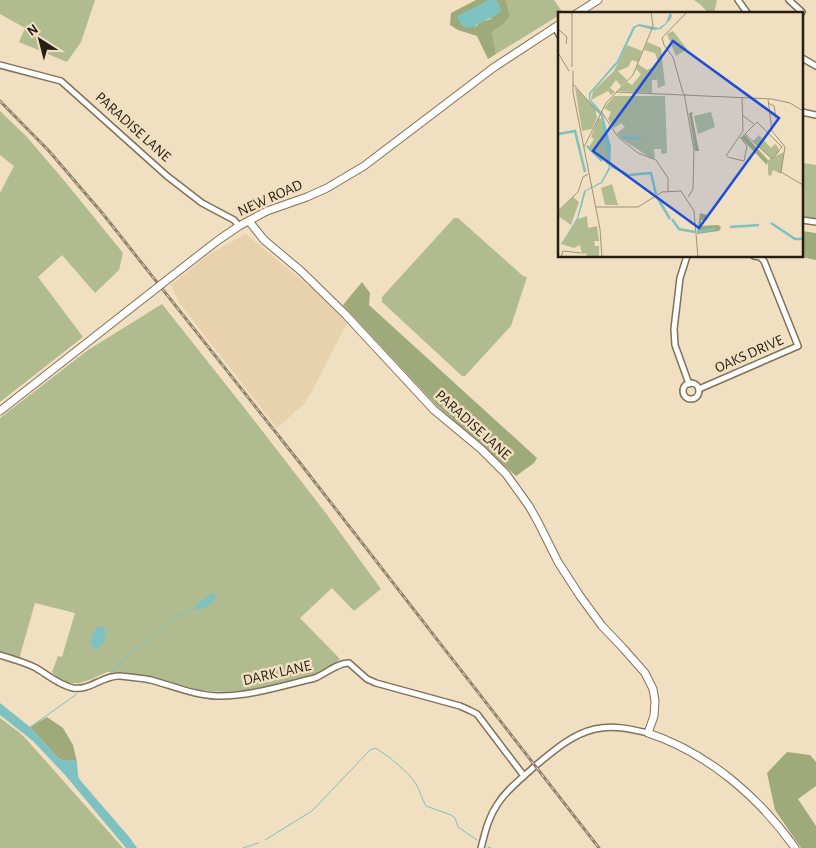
<svg xmlns="http://www.w3.org/2000/svg" width="816" height="848" viewBox="0 0 816 848" font-family="'Alegreya Sans',sans-serif">
	<style>
		.built { fill: #e8d2ad }
		.green { fill: #b0bb90 }
		.forest { fill: #9eaa7a }
		.water { fill: #7ec1c1 }
		.lines { fill: none; stroke-linecap: round; stroke-linejoin: round }
		.stream { stroke: #7ec1c1; stroke-width: 1 }
		.street-casing { stroke: #817156; stroke-width: 8 }
		.secondary-casing { stroke: #817156; stroke-width: 9 }
		.street { stroke: #fff; stroke-width: 5 }
		.secondary { stroke: #fff; stroke-width: 7 }
		.rail-casing { stroke: #8e826d; stroke-width: 3 }
		.rail { stroke: #f1dfc1; stroke-width: 1; stroke-dasharray: 4; stroke-linecap: butt }
		.secondary-bridge-casing { stroke: #817156; stroke-width: 9; stroke-linecap: butt }
		.secondary-bridge { stroke: #fff; stroke-width: 7 }
		.labels { text-anchor: middle; dominant-baseline: central; stroke-width: 5; stroke-linejoin: round; paint-order: stroke }
		.street-label { font-size: 15px; fill: #251f13; stroke: #f1dfc1 }
		.inset-river { fill: none; stroke: #7ec1c1; stroke-width: 2.5 }
		.inset-road { fill: none; stroke: #9f927b; stroke-width: 1 }
		.view { fill: #1d4ed8; fill-opacity: 0.15; stroke: #1d4ed8; stroke-width: 2.5 }
		.inset-edge { fill: none; stroke: #251f13; stroke-width: 2.5 }
	</style>
	<rect width="100%" height="100%" fill="#f1dfc1"/>
	<!-- built -->
	<path class="built" d="M246 234 316 292 347 323 312 391 303 405 277 428 180 304 171 285 211 253Z"/>
	<!-- green -->
	<g class="green">
		<path d="M0 0H95L81 42 67 62 19 42 25 28 0 14Z"/>
		<path d="M506 0H554L563 13 496 54 492 32 505 23 510 16Z"/>
		<path d="M694 0H717L714 14H709L701 5Z"/>
		<path d="M0 111 27 137 62 178 123 253 119 270 95 293 62 255 38 277 83 337 0 402V193L14 166 0 155Z"/>
		<path d="M802 163 816 165V219L802 216Z"/>
		<path d="M454 218H458L523 276 527 277 511 326 465 376H462L382 302V297Z"/>
		<path d="M162 304 246 410 325 512 381 589 354 611 332 588 300 618 340 659 325 671 306 677 262 688 226 692 199 690 123 672H107L92 679 80 683H73L66 682 59 679 52 672 58 656 62 657 75 613 35 603 19 659 0 652V418L88 350Z"/>
		<path d="M0 718 20 733 27 740 123 848H0Z"/>
	</g>
	<!-- forest -->
	<g class="forest">
		<path d="M476 0H489L472 9 475 27 481 22 491 19 499 4 495 0H506L510 16 505 23 492 32 496 54 488 59 477 36 458 30 450 25 451 13Z"/>
		<path d="M802 231 816 233V260L796 256H802Z"/>
		<path d="M362 282 370 293 369 305 537 458 534 463 516 476 436 405 343 305Z"/>
		<path d="M47 717 63 728 73 745 77 762C72 758 65 762 59 759L30 727Z"/>
		<path d="M787 752 810 755 816 762V786L798 799 816 826V848H801L775 810 767 773Z"/>
	</g>
	<!-- water -->
	<g class="water">
		<path d="M489 0H495L499 4 501 11C495 18 489 18 482 22 473 26 472 30 462 26L457 16Z"/>
		<path d="M213 593 216 598C210 604 205 611 196 609L194 607C200 601 206 597 213 593Z"/>
		<path d="M101 626C111 633 104 645 95 650L93 649V646L90 643 94 631 97 627Z"/>
		<path d="M0 703 30 727 59 759C65 762 72 758 77 762L78 776 80 780 130 838 137 848H126L65 775 33 741 0 715Z"/>
	</g>
	<g class="lines">
		<!-- stream -->
		<g class="stream">
			<path d="M93 681 111 673 135 650 178 616 195 608"/>
			<path d="M29 728 77 694"/>
			<path d="M265 840 312 811 370 750 375 748C387 754 409 773 416 784 420 791 422 799 426 806L451 815 455 818 458 827 477 840"/>
			<path d="M488 847 491 848"/>
			<path d="M243 848 258 843"/>
		</g>
		<defs>
			<g id="street">
				<path d="M738 0 748 14"/>
				<path d="M789 0 802 12"/>
				<path d="M555 27 560 36"/>
				<path d="M802 58 816 66"/>
				<path d="M0 65 61 81 167 176 202 203 234 220 239 226"/>
				<path d="M802 112 816 115"/>
				<path d="M802 220 816 222"/>
				<path d="M687 256 680 278 674 329 675 345 689 384"/>
				<circle cx="691" cy="391" r="8"/>
				<path d="M699 389 798 346 764 261 760 257 754 256"/>
				<path d="M0 655C12 659 25 662 36 668 48 675 59 685 73 688 90 691 103 675 120 676 130 677 141 678 151 680 173 686 194 695 217 696 248 697 285 685 315 678 325 674 339 662 349 663L367 679 376 683 460 706 469 710 477 714 524 776"/>
				<path d="M481 848C485 833 488 818 497 805 506 790 521 779 534 767 552 752 572 734 595 729 614 725 630 729 648 733"/>
			</g>
			<g id="secondary">
				<path d="M576 14 598 0"/>
				<path d="M249 221 264 240 301 271 345 314 434 410 481 449 506 474 529 506 538 522 558 562 580 596 602 626 623 648 645 673 653 689 655 701 654 716 648 733C708 753 759 797 795 848"/>
				<path d="M172 276 217 241 239 226 267 211 307 197 327 188 364 166 493 68 560 24"/>
				<path d="M0 411 149 294"/>
			</g>
		</defs>
		<!-- street casing -->
		<use href="#street" class="street-casing"/>
		<!-- secondary casing -->
		<use href="#secondary" class="secondary-casing"/>
		<!-- street -->
		<use href="#street" class="street"/>
		<!-- secondary -->
		<use href="#secondary" class="secondary"/>
		<defs>
			<path id="rail" d="M0 101 49 151 103 214 300 463 599 848"/>
		</defs>
		<!-- rail casing -->
		<use href="#rail" class="rail-casing"/>
		<!-- rail -->
		<use href="#rail" class="rail"/>
		<defs>
			<path id="secondary-bridge" d="M149 294 172 276"/>
		</defs>
		<!-- secondary-bridge casing -->
		<use href="#secondary-bridge" class="secondary-bridge-casing"/>
		<!-- secondary-bridge -->
		<use href="#secondary-bridge" class="secondary-bridge"/>
	</g>
	<g class="labels">
		<!-- street labels -->
		<g class="street-label">
			<text transform="translate(133 127) rotate(42)">PARADISE LANE</text>
			<text transform="translate(270 198) rotate(-24)">NEW ROAD</text>
			<text transform="translate(749 354) rotate(-24)">OAKS DRIVE</text>
			<text transform="translate(473 425) rotate(42)">PARADISE LANE</text>
			<text transform="translate(277 673) rotate(-13)">DARK LANE</text>
		</g>
	</g>
	<!-- overview -->
	<g transform="translate(558 12)">
		<rect width="245" height="245" fill="#f1dfc1"/>
		<path d="M115 19 129 37 118 44 109 22ZM89 30 103 36 107 73 100 76 99 68H94V81L60 79 69 70 74 73 83 62 78 57 80 52 89 58 101 52 97 41 86 38ZM69 33 84 39 80 50 74 48 70 55 60 59 69 68 63 74 58 68 52 76 57 80 53 83 50 79 33 88 35 79 56 59ZM17 75 37 96 39 105 34 117 24 119ZM56 84H107L109 141 103 142V137H96L97 146 94 147 61 125 59 121 67 115 63 111 56 116 50 107 53 100 46 96ZM153 100 157 115 140 122 136 104ZM40 106 44 107 49 127 51 154 31 135 36 127 33 125ZM201 123 213 136 217 132 220 135 221 140 214 147 195 129ZM226 140 223 162 215 158 213 164 210 163V148ZM54 172 60 193H47L43 176ZM15 185 21 190 13 213 0 204V200ZM29 204 30 216 39 214 41 229H36L37 234H41V245H29L28 241 24 242 22 233 16 236 3 232 20 207Z" fill="#b0bb90"/>
		<path d="M135 100 134 103 141 139H137L131 101ZM186 122 210 148 209 153 183 126ZM142 201 149 203V208H143V214L160 213 163 215 161 219 139 222Z" fill="#9eaa7a"/>
		<path d="M112 0 114 4 112 8 103 17 95 18 81 14 77 16 60 51 33 81 32 87 41 97 45 103 53 135 52 157 44 171 28 179 20 207 0 237 19 206 26 179 43 170 51 155 43 104 31 88V81L59 49 75 15 81 12 101 16 108 11Z" fill="#7ec1c1"/>
		<path class="inset-river" d="M0 122 17 119 27 160M64 126H83M29 134 44 149M53 154 69 162M70 163 93 161 98 182M99 185 112 207M114 207 121 217 137 220M213 211 237 227H245M172 215 201 213M139 220 157 217"/>
		<path class="inset-road" d="M14 0V55M0 17 9 25 8 32M0 41 11 59M15 59V80L42 217 44 245M15 72 41 101M58 80 214 87 232 91 245 99M125 81 115 45 106 33 104 26 129 0M126 81 136 138 135 177 130 185M210 87 214 119 227 135 223 160 245 173M210 91 216 94 218 106M43 99 60 125 80 141 98 148 110 166V179M184 103 196 112M199 110 224 135 214 147 187 122ZM26 135 48 91 75 63 95 14 93 0M168 144 185 119 184 85M169 145 186 149 189 134 182 125M38 195H80L104 180 123 179 136 199 140 245M0 199 20 180 25 165 30 162M3 245 5 239 23 241"/>
		<path class="view" d="M115 29 221 106 141 216 35 139Z"/>
		<rect width="245" height="245" class="inset-edge"/>
	</g>
	<!-- north arrow -->
	<g transform="translate(40 40) rotate(324)" stroke="#f1dfc1" stroke-width="4" paint-order="stroke">
	<path d="M0-4L9 19L0 12L-9 19Z" fill="#251f13"/>
	<text y="-8" font-size="14" font-weight="bold" text-anchor="middle" fill="#251f13">N</text>
	</g>
</svg>
